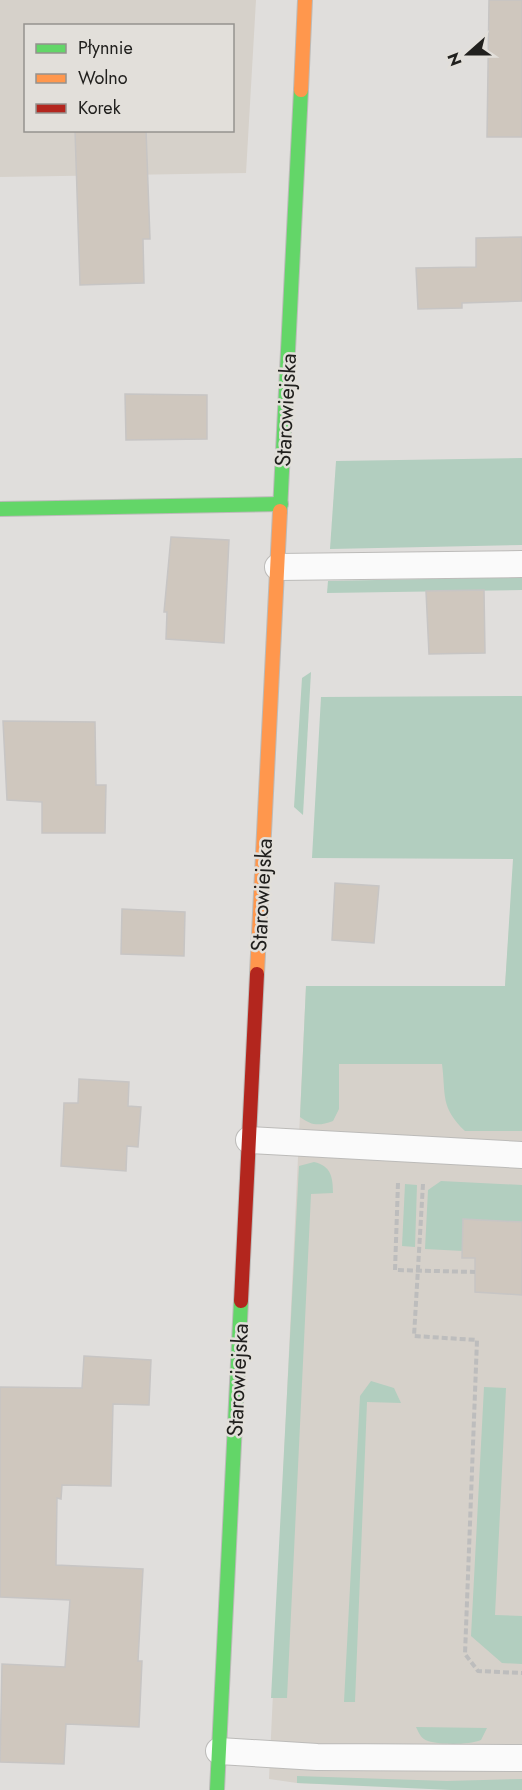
<svg xmlns="http://www.w3.org/2000/svg" width="522" height="1790" viewBox="0 0 522 1790" font-family="Jost,sans-serif">
	<style>
		.built { fill: #d6d1ca; fill-rule: evenodd }
		.green { fill: #b2cebf }
		.building { fill: #cfc7be; stroke: #c7c5c4; stroke-width: 1.5 }
		.lines { fill: none; stroke-linecap: round; stroke-linejoin: round }
		.lane-casing { stroke: #bcbbb9; stroke-width: 28 }
		.fast-casing { stroke: #bcbbb9; stroke-width: 16 }
		.slow-casing { stroke: #bcbbb9; stroke-width: 16 }
		.jam-casing { stroke: #bcbbb9; stroke-width: 16 }
		.path { stroke: #bdbdbd; stroke-width: 4; stroke-dasharray: 6 3; stroke-linecap: butt }
		.lane { stroke: #fafafa; stroke-width: 26 }
		.fast { stroke: #63d668; stroke-width: 14 }
		.slow { stroke: #ff974d; stroke-width: 14 }
		.jam { stroke: #b3261e; stroke-width: 14 }
		.labels { text-anchor: middle; dominant-baseline: central; stroke-width: 5; stroke-linejoin: round; paint-order: stroke }
		.street-label { font-size: 22px; fill: #21201e; stroke: #e2dfda }
	</style>
	<rect width="100%" height="100%" fill="#e0dedc"/>
	<!-- built -->
	<g class="built">
		<path d="M0 0H256L246 173 0 177ZM26 26H232V130H26Z"/>
		<path d="M522 741V1790L297 1783 269 1779 306 986H505Z"/>
	</g>
	<!-- green -->
	<g class="green">
		<path d="M522 458V545L330 549 336 461Z"/>
		<path d="M522 577V590L327 593 328 581Z"/>
		<path d="M311 672 303 815 294 807 302 678Z"/>
		<path d="M522 696V1131H465C440 1107 446 1095 442 1064H339V1109L333 1121C319 1126 312 1126 300 1117L306 986H505L513 859 312 858 321 697Z"/>
		<path d="M314 1162C331 1166 333 1177 333 1193L311 1194 287 1698H271L299 1166Z"/>
		<path d="M441 1181 522 1185V1222L464 1219 463 1251 425 1249 428 1190Z"/>
		<path d="M405 1184 417 1185 415 1247 402 1246Z"/>
		<path d="M371 1381 394 1388 401 1403 367 1402 355 1702H344L360 1396Z"/>
		<path d="M484 1387 506 1388 495 1615 522 1616V1664L502 1663 471 1636Z"/>
		<path d="M416 1727 487 1728 481 1740C468 1745 442 1745 428 1741 421 1739 419 1733 416 1727Z"/>
		<path d="M297 1776 447 1781 522 1779V1790H451L297 1783Z"/>
	</g>
	<!-- building -->
	<g class="building">
		<path d="M489 0H522V137H487Z"/>
		<path d="M75 130H146L150 239H143L144 283 80 285Z"/>
		<path d="M522 237V301L462 303V308L418 309 416 268 476 267V238Z"/>
		<path d="M125 394 207 395V439L126 440Z"/>
		<path d="M171 537 229 540 224 643 166 639 167 612H164Z"/>
		<path d="M484 590 485 653 429 654 426 591Z"/>
		<path d="M3 721 95 722 96 785H106L105 833H42V802L7 800Z"/>
		<path d="M335 883 379 886 374 943 332 940Z"/>
		<path d="M122 909 185 912 184 956 121 954Z"/>
		<path d="M79 1079 129 1082 128 1106 141 1107 138 1147 127 1146 126 1171 61 1166 64 1103H78Z"/>
		<path d="M463 1219 522 1222V1295L475 1292V1258H462Z"/>
		<path d="M84 1356 151 1360 149 1405 113 1404 111 1486 62 1485 61 1499 57 1498 56 1565 143 1569 138 1661H142L139 1727 66 1724 64 1764 0 1762 2 1664 65 1667 70 1600 0 1597V1387L82 1388Z"/>
	</g>
	<g class="lines">
		<defs>
			<g id="lane">
				<path d="M278 567 522 564"/>
				<path d="M249 1140 522 1155"/>
				<path d="M219 1751 317 1757 522 1758"/>
			</g>
			<g id="fast">
				<path d="M0 509 281 504"/>
				<path d="M280 511 301 90"/>
				<path d="M217 1790 241 1301"/>
			</g>
			<g id="slow">
				<path d="M301 90 305 0"/>
				<path d="M257 974 280 511"/>
			</g>
			<path id="jam" d="M241 1301 257 974"/>
		</defs>
		<!-- lane casing -->
		<use href="#lane" class="lane-casing"/>
		<!-- fast casing -->
		<use href="#fast" class="fast-casing"/>
		<!-- slow casing -->
		<use href="#slow" class="slow-casing"/>
		<!-- jam casing -->
		<use href="#jam" class="jam-casing"/>
		<!-- path -->
		<g class="path">
			<path d="M398 1183 395 1270 475 1272"/>
			<path d="M423 1184 414 1336 477 1340 465 1654 478 1671 522 1673"/>
		</g>
		<!-- lane -->
		<use href="#lane" class="lane"/>
		<!-- fast -->
		<use href="#fast" class="fast"/>
		<!-- slow -->
		<use href="#slow" class="slow"/>
		<!-- jam -->
		<use href="#jam" class="jam"/>
	</g>
	<g class="labels">
		<!-- street labels -->
		<g class="street-label">
			<text transform="translate(285 410) rotate(-87)">Starowiejska</text>
			<text transform="translate(261 895) rotate(-87)">Starowiejska</text>
			<text transform="translate(237 1380) rotate(-87)">Starowiejska</text>
		</g>
	</g>
	<!-- legend -->
	<rect x="24" y="24" width="210" height="108" fill="#e2dfda" stroke="#95938f" stroke-width="1.5"/>
	<rect x="36" y="44" width="30" height="9" fill="#63d668" stroke="#95938f" stroke-width="1.5"/>
	<text x="78" y="54" font-size="18" fill="#21201e">Płynnie</text>
	<rect x="36" y="74" width="30" height="9" fill="#ff974d" stroke="#95938f" stroke-width="1.5"/>
	<text x="78" y="84" font-size="18" fill="#21201e">Wolno</text>
	<rect x="36" y="104" width="30" height="9" fill="#b3261e" stroke="#95938f" stroke-width="1.5"/>
	<text x="78" y="114" font-size="18" fill="#21201e">Korek</text>
	<!-- north arrow -->
	<g transform="translate(468 54) rotate(249)" stroke="#e2dfda" stroke-width="4.5" paint-order="stroke">
	<path d="M0-4.5L10 22L0 15L-10 22Z" fill="#21201e"/>
	<text y="-9" font-size="16" font-weight="bold" text-anchor="middle" fill="#21201e">N</text>
	</g>
</svg>
